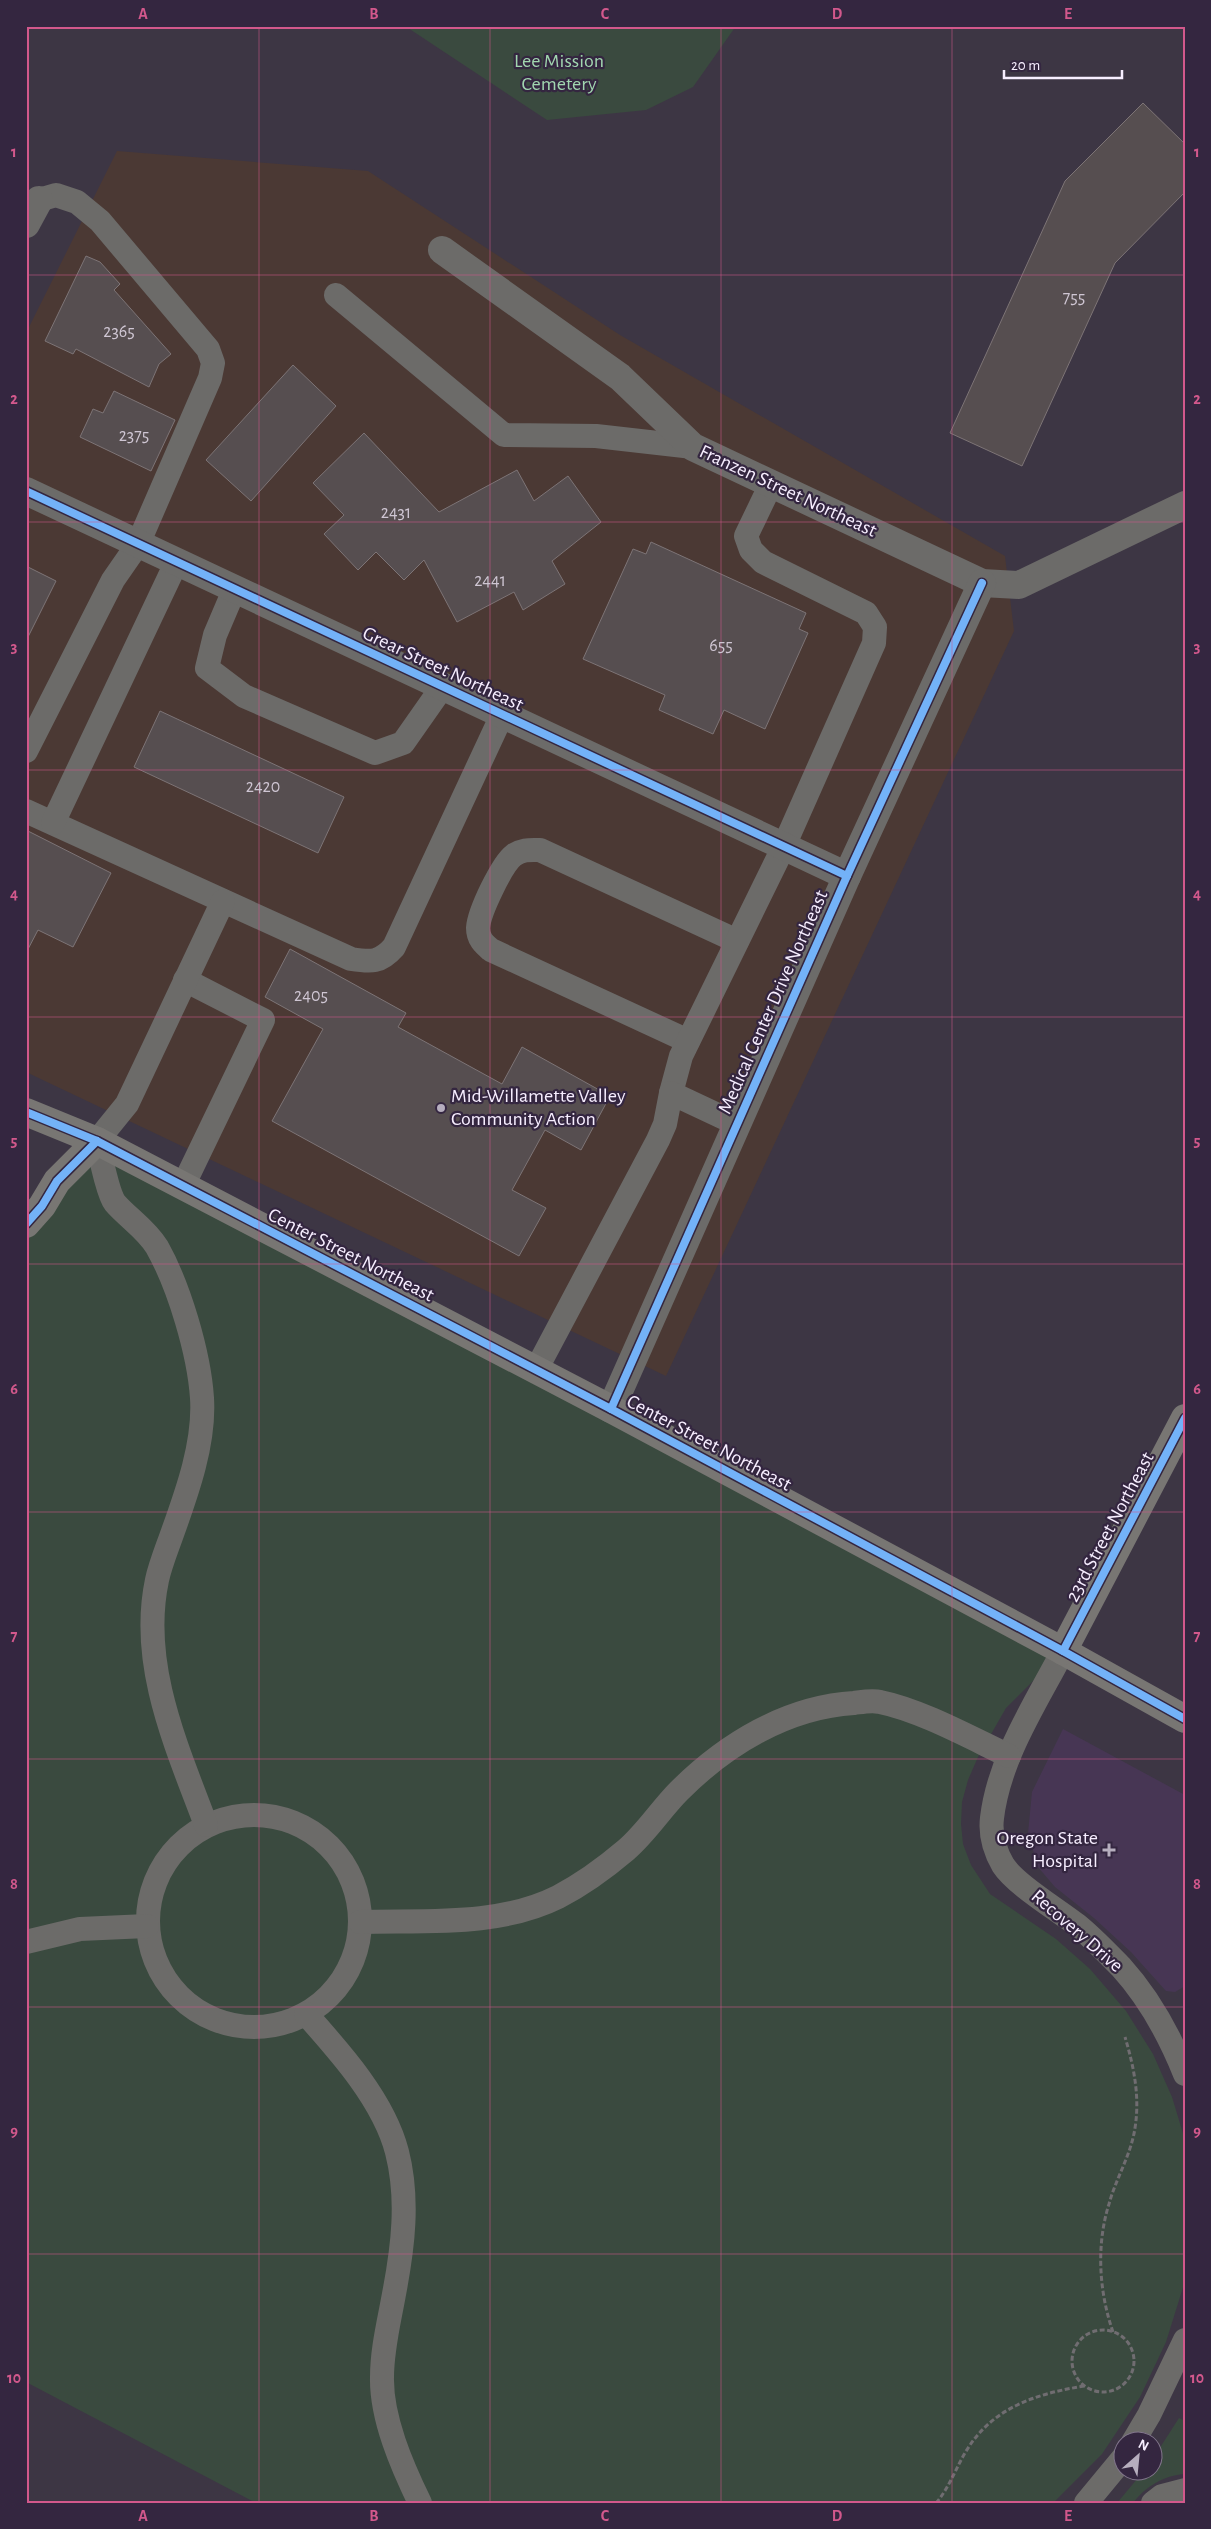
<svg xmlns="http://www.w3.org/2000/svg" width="1211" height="2529" viewBox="0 0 1211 2529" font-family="'Alegreya Sans',sans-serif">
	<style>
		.commercial { fill: #4b3934 }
		.built { fill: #473654 }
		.green { fill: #3a4a3f }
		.building { fill: #564e50; stroke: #7d7476 }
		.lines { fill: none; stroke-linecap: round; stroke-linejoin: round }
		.path { stroke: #706d71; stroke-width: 3; stroke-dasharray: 5 2.5; stroke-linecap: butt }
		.lane { stroke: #6c6b69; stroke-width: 24 }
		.street { stroke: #6c6b69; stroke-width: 28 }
		.secondary { stroke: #787673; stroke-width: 28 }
		.cycleway-casing { stroke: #342640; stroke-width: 11 }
		.cycleway { stroke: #73b2f8; stroke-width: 8 }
		.grid { fill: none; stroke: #d2588c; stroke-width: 1; stroke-opacity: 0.55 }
		.poi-dot { fill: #b6aebe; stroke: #342640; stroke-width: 2 }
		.labels { text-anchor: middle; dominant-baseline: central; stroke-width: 4.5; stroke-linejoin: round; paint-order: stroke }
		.number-label { font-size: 18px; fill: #cfc6d3 }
		.park-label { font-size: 20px; fill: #a1d6af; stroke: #342640 }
		.street-label { font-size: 20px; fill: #f7eeff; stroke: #342640 }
		.poi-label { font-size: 20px; fill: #f7eeff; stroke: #342640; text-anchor: start }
		.neatline { fill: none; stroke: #d2588c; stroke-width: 2 }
		.grid-label { font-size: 16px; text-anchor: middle; font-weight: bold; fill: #d2588c }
	</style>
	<rect width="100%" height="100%" fill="#3d3644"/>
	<!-- commercial -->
	<path class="commercial" d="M117 151 368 171 620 335 1005 556 1014 631 666 1376 26 1072V333Z"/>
	<!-- built -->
	<path class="built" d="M1063 1729 1185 1795V1986L1175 1992 1166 1991 1131 1952 1094 1918 1055 1887 1038 1867 1028 1833 1032 1792Z"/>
	<!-- green -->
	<g class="green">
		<path d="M405 26H736L693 87 646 110 547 120Z"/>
		<path d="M97 1141 1063 1651 1006 1708 978 1757 968 1780 962 1802 961 1824 963 1844 971 1865 990 1894 1056 1939 1090 1969 1126 2011 1153 2054 1172 2097 1185 2140V2281L1166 2342 1140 2397 1102 2454 1053 2503H256L26 2382V1222Z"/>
		<path d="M1179 2418 1185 2421V2474C1164 2475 1145 2487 1133 2503H1117L1143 2472H1154V2457Z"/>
	</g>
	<!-- building -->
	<g class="building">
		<path d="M1143 103 1185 144V192L1115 263 1022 466 950 433 1065 181Z"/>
		<path d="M86 256 100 262 120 284 114 290 171 354 159 364 149 387 76 349 73 354 45 341Z"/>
		<path d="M293 365 336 406 251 501 206 460Z"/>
		<path d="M114 391 175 420 151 471 80 437 93 409 103 413Z"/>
		<path d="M364 433 439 512 517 470 534 501 568 476 601 522 552 561 565 584 523 610 514 592 457 622 424 560 404 580 376 552 358 570 324 534 344 515 313 483Z"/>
		<path d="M651 542 806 613 799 629 808 633 765 729 724 710 713 734 659 710 665 695 583 659 633 549 646 554Z"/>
		<path d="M26 566 56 581 26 641Z"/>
		<path d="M160 711 344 797 318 853 134 767Z"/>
		<path d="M26 830 111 873 73 947 38 930 26 953Z"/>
		<path d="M290 949 406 1013 398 1027 502 1084 522 1047 610 1096 581 1150 545 1130 512 1190 546 1208 519 1256 272 1121 323 1029 265 997Z"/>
	</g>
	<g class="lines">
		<!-- path -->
		<g class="path">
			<circle cx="1103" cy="2361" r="31"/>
			<path d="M1113 2332C1099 2292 1096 2245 1109 2204 1116 2178 1131 2155 1135 2128 1140 2097 1134 2067 1125 2037"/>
			<path d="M936 2503C949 2488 955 2470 965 2453 991 2408 1035 2394 1084 2386"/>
		</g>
		<!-- lane -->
		<g class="lane">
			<path d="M336 295 504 435 596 436 693 447"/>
			<path d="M235 588 215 635 207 668 244 696 375 753 403 743 443 686"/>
			<path d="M26 751 113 580 138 544 210 378 213 363 208 349 100 221 77 202 56 195 39 200"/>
			<path d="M26 811 351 959C371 962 380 963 394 947L502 715"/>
			<path d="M53 823 177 561"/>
			<path d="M688 1041 491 950C484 944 478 939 478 928 479 912 502 864 514 855 523 849 530 850 540 850L737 941"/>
			<path d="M671 1093 681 1056 784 846 874 643 875 627 866 613 763 562 751 550 746 536 771 484"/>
			<path d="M183 1186 263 1020 185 980"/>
			<path d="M536 1370 658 1140 665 1124 671 1093 737 1124"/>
			<path d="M1063 1651C1036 1703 999 1758 992 1818 990 1834 995 1851 1003 1865 1015 1884 1058 1910 1077 1925 1092 1937 1107 1953 1121 1967 1150 1999 1169 2034 1185 2074"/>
			<circle cx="254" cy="1921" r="106"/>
			<path d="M206 1825C177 1747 139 1665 157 1580 160 1566 166 1551 171 1537 186 1495 205 1444 202 1398 199 1353 179 1286 157 1247 146 1229 128 1218 115 1203 108 1194 100 1154 97 1141L127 1104 223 901"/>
			<path d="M360 1922C424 1920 498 1927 558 1897 581 1885 606 1867 626 1850 646 1833 661 1809 679 1791 726 1744 787 1707 854 1703 862 1702 872 1700 880 1702 920 1710 971 1738 1009 1756"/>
			<path d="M26 1942 80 1929 147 1926"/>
			<path d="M306 2014C340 2052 384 2101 397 2152 409 2199 403 2247 394 2294 389 2322 382 2349 382 2377 381 2418 402 2466 420 2503"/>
			<path d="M1133 2442 1149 2415 1185 2340"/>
			<path d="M1086 2503 1124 2457"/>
			<path d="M1153 2503 1162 2496 1185 2490"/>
		</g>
		<!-- street -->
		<g class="street">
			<path d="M26 224 39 200"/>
			<path d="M442 250 620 377 693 447 982 583 1019 585 1185 505"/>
			<path d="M26 491 847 876"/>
			<path d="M611 1409 847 876 982 583"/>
		</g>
		<!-- secondary -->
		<g class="secondary">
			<path d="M26 1112 97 1141 611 1409 1063 1651 1185 1719"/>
			<path d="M26 1224 42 1206 57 1181 97 1141"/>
			<path d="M1063 1651 1185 1418"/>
		</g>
		<defs>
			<g id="cycleway">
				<path d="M26 491 847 876"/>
				<path d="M26 1112 97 1141 611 1409 1063 1651 1185 1719"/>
				<path d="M26 1224 42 1206 57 1181 97 1141"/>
				<path d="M611 1409 847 876 982 583"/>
				<path d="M1063 1651 1185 1418"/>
			</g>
		</defs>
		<!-- cycleway casing -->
		<use href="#cycleway" class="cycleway-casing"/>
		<!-- cycleway -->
		<use href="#cycleway" class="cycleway"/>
	</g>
	<!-- grid -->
	<path class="grid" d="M259 26V2503M490 26V2503M721 26V2503M952 26V2503M26 275H1185M26 522H1185M26 770H1185M26 1017H1185M26 1264H1185M26 1512H1185M26 1759H1185M26 2007H1185M26 2254H1185"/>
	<!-- markers -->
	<g class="poi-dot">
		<circle cx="441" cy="1108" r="5"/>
		<path d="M1106.5 1842.5h5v5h5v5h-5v5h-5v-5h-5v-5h5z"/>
	</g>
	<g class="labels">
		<!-- number labels -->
		<g class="number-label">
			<text x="1074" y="298">755</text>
			<text x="119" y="332">2365</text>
			<text x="134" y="436">2375</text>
			<text x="396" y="513">2431</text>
			<text x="490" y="581">2441</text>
			<text x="721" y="646">655</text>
			<text x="263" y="787">2420</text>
			<text x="311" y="996">2405</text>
		</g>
		<!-- park labels -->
		<g class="park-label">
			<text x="559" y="61">Lee Mission<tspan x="559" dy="23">Cemetery</tspan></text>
		</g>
		<!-- street labels -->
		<g class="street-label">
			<text transform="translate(788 491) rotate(25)">Franzen Street Northeast</text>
			<text transform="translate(443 669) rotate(25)">Grear Street Northeast</text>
			<text transform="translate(773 1002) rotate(-66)">Medical Center Drive Northeast</text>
			<text transform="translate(351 1255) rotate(27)">Center Street Northeast</text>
			<text transform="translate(709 1443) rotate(28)">Center Street Northeast</text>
			<text transform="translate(1110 1527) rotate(-62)">23rd Street Northeast</text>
			<text transform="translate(1077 1931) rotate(41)">Recovery Drive</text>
		</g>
		<!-- poi labels -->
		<g class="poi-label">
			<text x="451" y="1096">Mid-Willamette Valley<tspan x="451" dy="23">Community Action</tspan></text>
			<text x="1098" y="1838" text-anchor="end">Oregon State<tspan x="1098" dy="23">Hospital</tspan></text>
		</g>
	</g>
	<!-- border -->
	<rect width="1211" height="2529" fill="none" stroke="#342640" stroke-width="55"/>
	<!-- north arrow -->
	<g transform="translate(1138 2456) rotate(27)"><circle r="24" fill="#342640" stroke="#82768c"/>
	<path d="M0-4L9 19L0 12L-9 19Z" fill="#b6aebe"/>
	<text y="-8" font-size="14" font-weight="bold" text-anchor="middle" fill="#f7eeff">N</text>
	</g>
	<!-- scale -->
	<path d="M1004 70v8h118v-8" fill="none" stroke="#f7eeff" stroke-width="2.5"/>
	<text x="1011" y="70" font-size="15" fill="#f7eeff" stroke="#342640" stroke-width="4" paint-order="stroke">20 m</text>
	<rect x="28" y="28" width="1156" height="2474" class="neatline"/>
	<g class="grid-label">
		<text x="143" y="19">A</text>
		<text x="374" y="19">B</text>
		<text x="605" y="19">C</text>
		<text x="837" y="19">D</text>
		<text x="1068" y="19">E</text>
		<text x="14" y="157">1</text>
		<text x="1197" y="157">1</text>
		<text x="14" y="404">2</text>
		<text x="1197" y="404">2</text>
		<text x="14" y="652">3</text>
		<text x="1197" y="652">3</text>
		<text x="14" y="899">4</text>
		<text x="1197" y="899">4</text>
		<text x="14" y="1146">5</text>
		<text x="1197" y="1146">5</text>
		<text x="14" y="1394">6</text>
		<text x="1197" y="1394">6</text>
		<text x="14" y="1641">7</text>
		<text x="1197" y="1641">7</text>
		<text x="14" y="1889">8</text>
		<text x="1197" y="1889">8</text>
		<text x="14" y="2136">9</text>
		<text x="1197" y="2136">9</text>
		<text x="14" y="2383">10</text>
		<text x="1197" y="2383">10</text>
		<text x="143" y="2521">A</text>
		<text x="374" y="2521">B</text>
		<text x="605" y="2521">C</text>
		<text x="837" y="2521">D</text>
		<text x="1068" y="2521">E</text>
	</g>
</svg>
